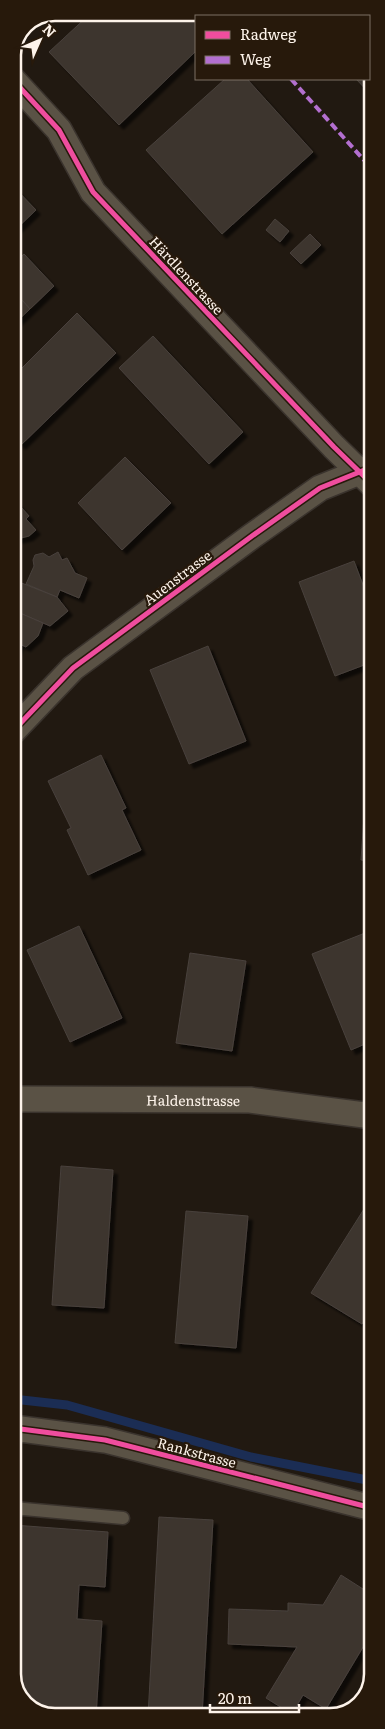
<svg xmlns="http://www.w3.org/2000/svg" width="385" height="1729" viewBox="0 0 385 1729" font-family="Literata,serif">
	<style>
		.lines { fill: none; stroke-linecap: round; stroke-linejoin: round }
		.stream { stroke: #1b2d54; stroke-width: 9 }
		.building { fill: #3c352f; stroke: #49413c; filter: url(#shadow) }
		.service-casing { stroke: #3a332d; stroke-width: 15 }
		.minor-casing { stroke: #3a332d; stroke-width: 28 }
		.service { stroke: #5a5245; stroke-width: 12 }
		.minor { stroke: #5a5245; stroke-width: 25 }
		.quiet { stroke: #b36fd0; stroke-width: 4; stroke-dasharray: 8 4; stroke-linecap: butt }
		.cycleway-casing { stroke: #27190b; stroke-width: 8 }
		.cycleway { stroke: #ef4d9e; stroke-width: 5 }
		.labels { text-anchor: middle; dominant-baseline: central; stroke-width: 4.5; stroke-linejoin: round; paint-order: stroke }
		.street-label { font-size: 14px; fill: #fdf3ea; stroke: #27190b }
		.rim { fill: none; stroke: #fdf3ea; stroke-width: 2.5 }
	</style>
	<defs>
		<filter id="shadow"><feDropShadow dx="4.5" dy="4.5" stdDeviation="1" flood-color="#0009"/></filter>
	</defs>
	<rect width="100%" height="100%" fill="#211911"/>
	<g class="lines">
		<!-- stream -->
		<path class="stream" d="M13 1399 67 1405 251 1457 372 1481"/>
	</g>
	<!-- building -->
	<g class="building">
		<path d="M91 13H189L196 20V51L119 125 49 52Z"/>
		<path d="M371 48 372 50V96L356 79H369V50Z"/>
		<path d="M225 79H247L313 152 222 234 146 150Z"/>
		<path d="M13 186 36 210 13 232Z"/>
		<path d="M275 219 289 231 280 242 266 230Z"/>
		<path d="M310 234 321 245 301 264 290 253Z"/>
		<path d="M24 254 54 286 30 309 13 290V264Z"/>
		<path d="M13 290 30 309 13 325Z"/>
		<path d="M77 313 116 353 21 445 13 437V377Z"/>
		<path d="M153 336 243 432 209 464 119 368Z"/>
		<path d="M125 457 171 503 122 550 78 503Z"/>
		<path d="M13 498 29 516 26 519 36 530 29 536 17 539 13 535Z"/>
		<path d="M58 552 62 560 67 558 75 573 87 578 79 598 60 590 57 597 26 584 34 566 33 560 35 555 43 553 49 557Z"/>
		<path d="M354 561 372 609V662L335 676 299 582Z"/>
		<path d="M19 582 57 597 68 611 50 626 13 610V598Z"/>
		<path d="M13 610 43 623 38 636 26 647 13 641Z"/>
		<path d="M13 641 19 644 13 660Z"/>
		<path d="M208 646 246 741 189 764 150 670Z"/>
		<path d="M370 729H372V861L361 860Z"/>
		<path d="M101 755 126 808 122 810 141 850 88 875 67 830 71 828 48 781Z"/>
		<path d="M79 926 122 1018 70 1042 27 950Z"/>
		<path d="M365 933 372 952V1041L351 1050 312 954Z"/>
		<path d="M190 953 246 961 232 1051 176 1043Z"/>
		<path d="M61 1166 113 1170 104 1308 52 1305Z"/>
		<path d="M364 1209 372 1214V1307L362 1324 311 1293Z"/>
		<path d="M186 1211 248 1216 236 1348 175 1343Z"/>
		<path d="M159 1517 213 1520 202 1716H148Z"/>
		<path d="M13 1525 108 1532 105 1587 79 1585 77 1619 102 1621 96 1716H50L25 1704 13 1679Z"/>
		<path d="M372 1573V1632L326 1709 303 1695 292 1714 266 1698 297 1647 228 1644 229 1609 288 1611V1603L323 1605 341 1575 363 1589Z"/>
	</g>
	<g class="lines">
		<defs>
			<path id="service" d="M13 1508 123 1518"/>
			<g id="minor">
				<path d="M13 80 59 130 93 192 334 447 372 484"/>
				<path d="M13 731 73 668 252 536 320 488 372 467"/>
				<path id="s1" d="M13 1099 250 1100 372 1116"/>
				<path d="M13 1428 105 1440 372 1508"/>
			</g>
		</defs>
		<!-- service casing -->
		<use href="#service" class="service-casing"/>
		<!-- minor casing -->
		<use href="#minor" class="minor-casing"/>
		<!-- service -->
		<use href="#service" class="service"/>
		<!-- minor -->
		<use href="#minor" class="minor"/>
		<!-- quiet -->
		<g class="quiet">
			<path d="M233 13 237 16"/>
			<path d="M291 79 372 169"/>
		</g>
		<defs>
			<g id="cycleway">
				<path d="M13 80 59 130 93 192 334 447 372 484"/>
				<path d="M13 731 73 668 252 536 320 488 372 467"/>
				<path d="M13 1428 105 1440 372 1508"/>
			</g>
		</defs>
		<!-- cycleway casing -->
		<use href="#cycleway" class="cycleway-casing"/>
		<!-- cycleway -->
		<use href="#cycleway" class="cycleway"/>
	</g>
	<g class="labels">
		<!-- street labels -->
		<g class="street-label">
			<text transform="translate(187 275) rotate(47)">Härdlenstrasse</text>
			<text transform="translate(177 577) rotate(-37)">Auenstrasse</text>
			<text stroke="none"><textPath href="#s1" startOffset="180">Haldenstrasse</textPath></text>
			<text transform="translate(197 1452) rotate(15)">Rankstrasse</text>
		</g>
	</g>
	<!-- crop -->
	<path d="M0 0H385V1729H0ZM55 21H330A34 34 0 0 1 364 55V1674A34 34 0 0 1 330 1708H55A34 34 0 0 1 21 1674V55A34 34 0 0 1 55 21Z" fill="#27190b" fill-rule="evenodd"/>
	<path class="rim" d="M55 21H330A34 34 0 0 1 364 55V1674A34 34 0 0 1 330 1708H55A34 34 0 0 1 21 1674V55A34 34 0 0 1 55 21Z"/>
	<!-- legend -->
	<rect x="195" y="15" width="175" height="65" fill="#27190b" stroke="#7d7064"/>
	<rect x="205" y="31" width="25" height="8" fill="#ef4d9e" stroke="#7d7064"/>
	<text x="240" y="40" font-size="15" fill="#fdf3ea">Radweg</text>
	<rect x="205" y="56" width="25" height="8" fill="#b36fd0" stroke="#7d7064"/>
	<text x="240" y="65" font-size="15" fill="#fdf3ea">Weg</text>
	<!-- north arrow -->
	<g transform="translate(40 40) rotate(45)" stroke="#27190b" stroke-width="4" paint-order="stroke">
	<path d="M0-4L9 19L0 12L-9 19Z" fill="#fdf3ea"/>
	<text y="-8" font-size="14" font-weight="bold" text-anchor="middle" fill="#fdf3ea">N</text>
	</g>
	<!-- scale -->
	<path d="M210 1704v8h89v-8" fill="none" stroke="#fdf3ea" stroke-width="2.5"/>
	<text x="218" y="1704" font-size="15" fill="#fdf3ea" stroke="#27190b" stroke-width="4" paint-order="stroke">20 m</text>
</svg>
